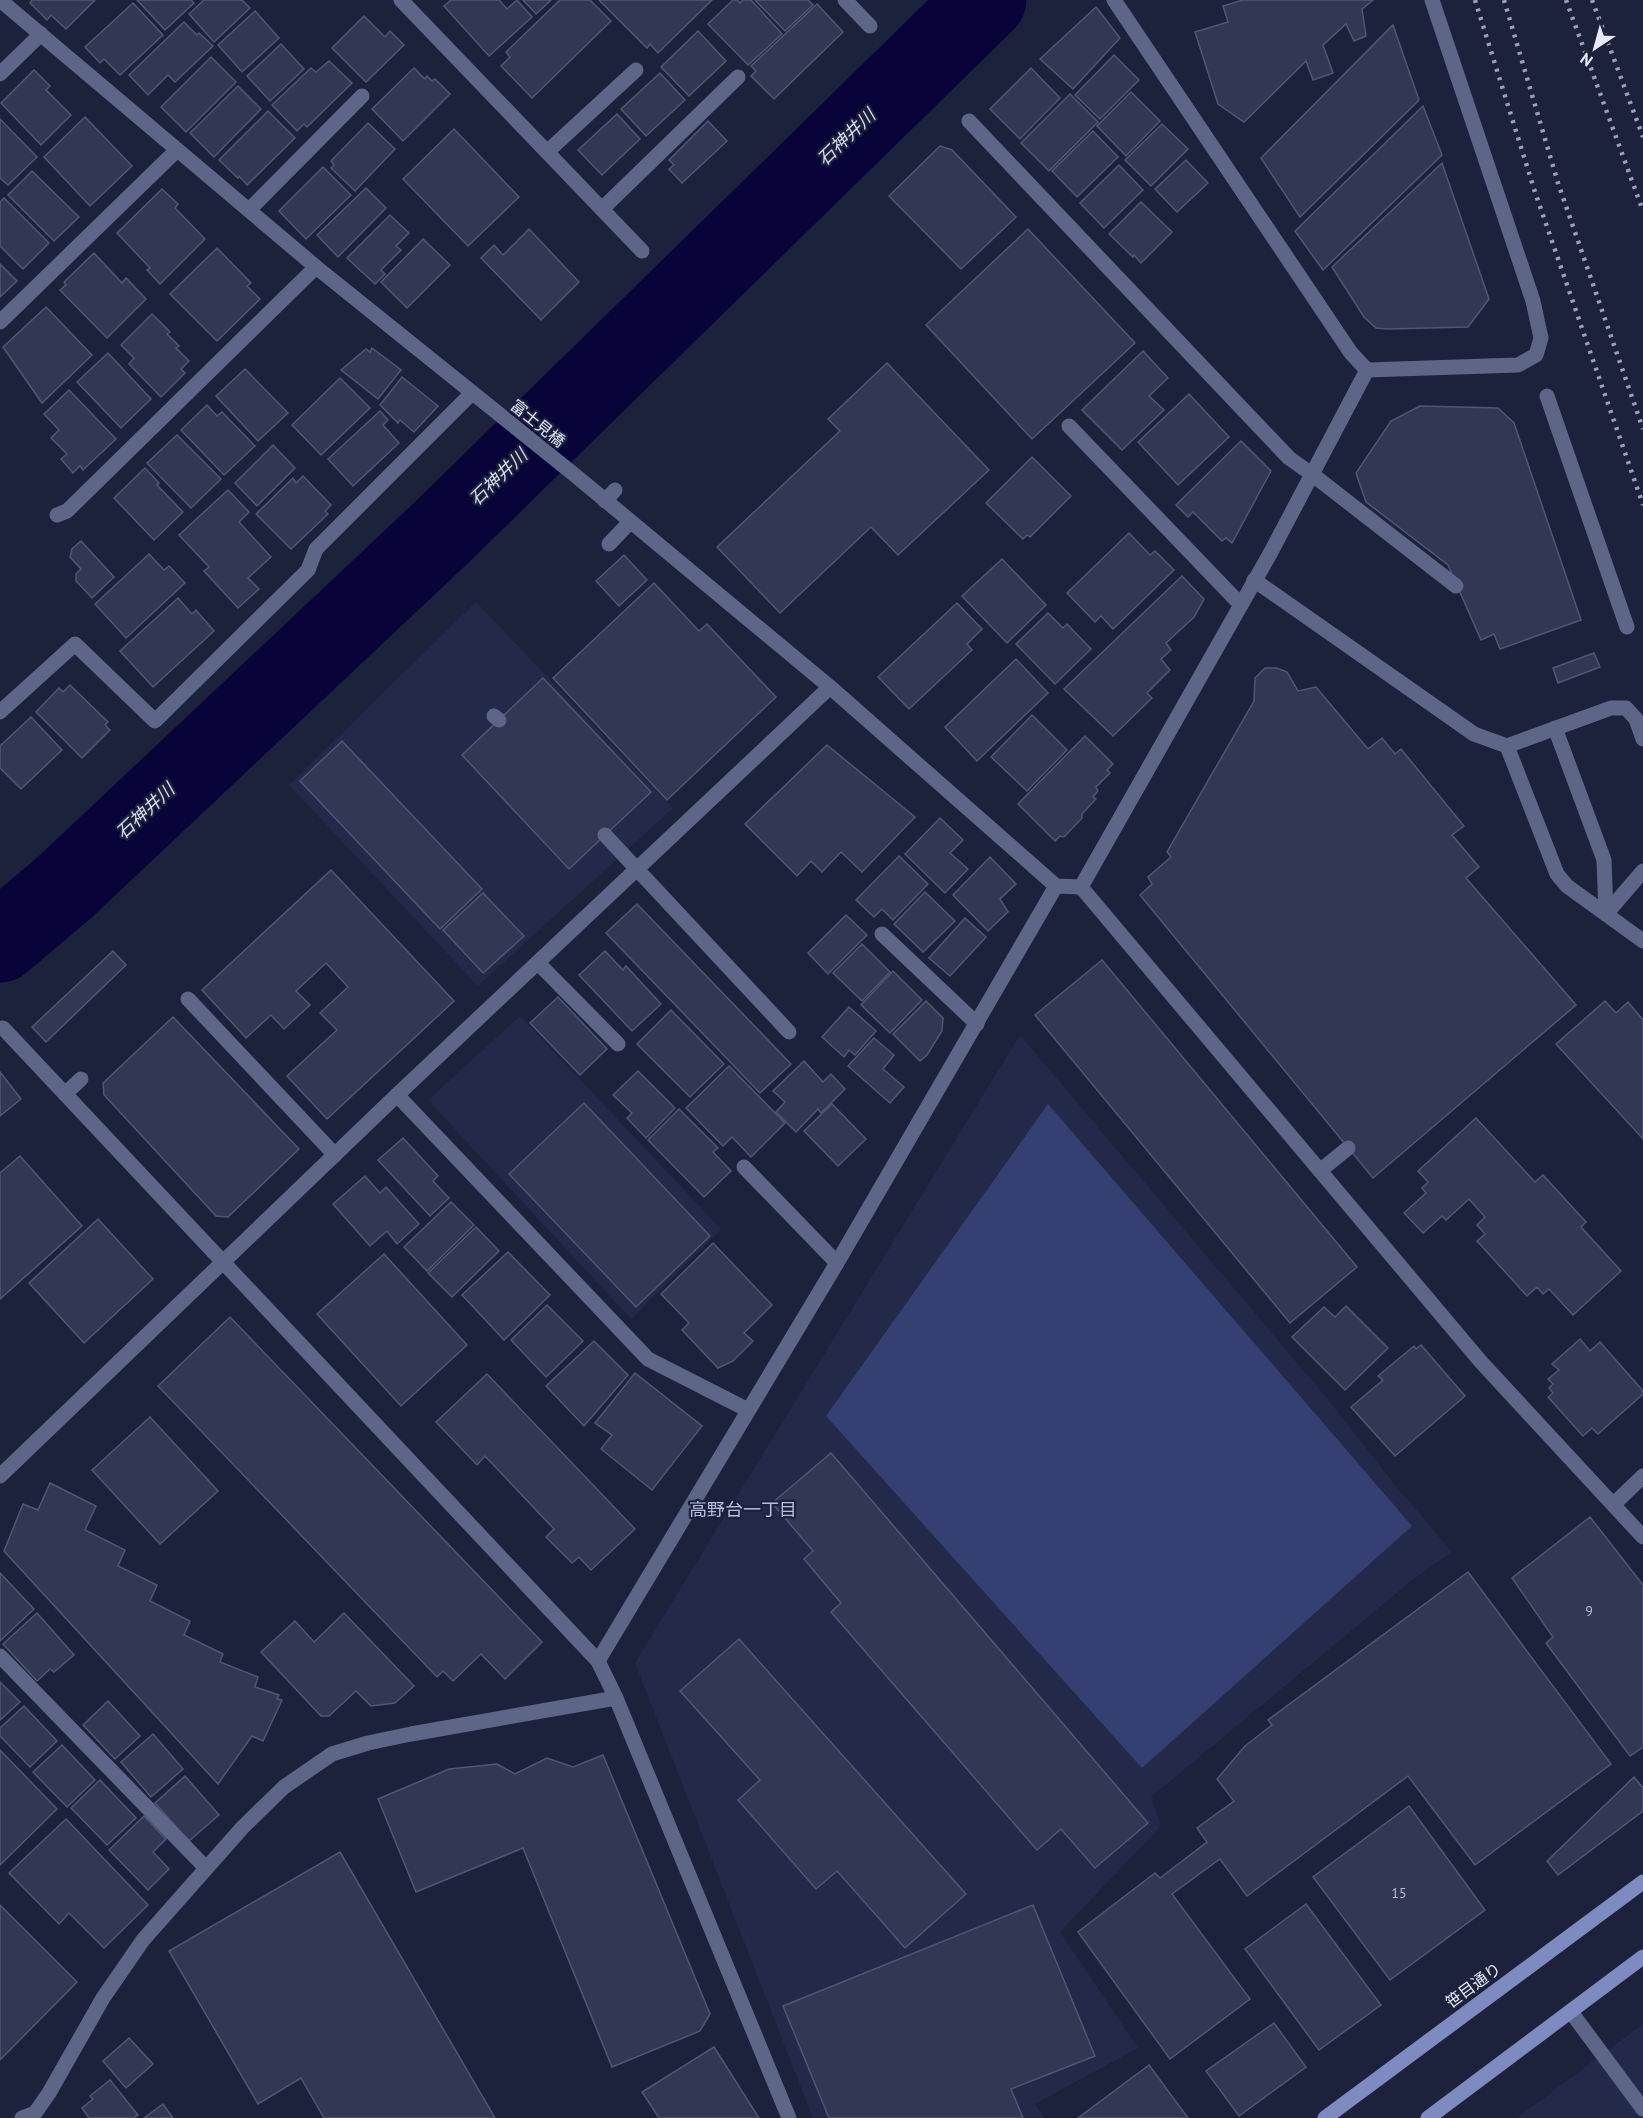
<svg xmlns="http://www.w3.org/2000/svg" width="1643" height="2118" viewBox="0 0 1643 2118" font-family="'PT Sans','Noto Sans JP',sans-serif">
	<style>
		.built { fill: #222949 }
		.green { fill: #363f72 }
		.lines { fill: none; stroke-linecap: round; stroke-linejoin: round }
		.river { stroke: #08043a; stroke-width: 81 }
		.building { fill: #323853; stroke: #505774; stroke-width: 1.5 }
		.service { stroke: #5d6687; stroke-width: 15 }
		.pedestrian { stroke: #5d6687; stroke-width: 15 }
		.minor { stroke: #5d6687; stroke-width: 15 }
		.tertiary { stroke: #5d6687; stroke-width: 15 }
		.secondary { stroke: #7e8ac0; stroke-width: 15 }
		.rail { stroke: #9ca0b5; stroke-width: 4.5; stroke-dasharray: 3 6; stroke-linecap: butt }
		.labels { text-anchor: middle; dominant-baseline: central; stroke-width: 4.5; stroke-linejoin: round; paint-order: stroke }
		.number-label { font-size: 14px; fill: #b8bdd1 }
		.street-label { font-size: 16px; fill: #e5e9fb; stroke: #1d223c }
		.water-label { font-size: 18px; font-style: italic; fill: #d5dbf1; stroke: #1d223c }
		.neighbourhood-label { font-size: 18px; fill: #b5bee0; stroke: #1d223c }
	</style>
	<rect width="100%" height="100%" fill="#1d223c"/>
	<!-- built -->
	<g class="built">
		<path d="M476 602 673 808 478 986 289 785Z"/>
		<path d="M520 1016 721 1229 631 1319 428 1100Z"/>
		<path d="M1020 1035 1330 1402 1394 1484 1452 1552 1411 1581 1151 1797 1161 1826 1060 1932 1138 2048 1035 2104 1045 2118H813L635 1663Z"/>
		<path d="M1643 2024V2118H1517Z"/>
	</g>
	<!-- green -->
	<path class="green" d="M1048 1104 1412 1526 1142 1768 826 1416Z"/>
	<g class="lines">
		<!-- river -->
		<path class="river" d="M0 942 65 887 441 533 986 0"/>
	</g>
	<!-- building -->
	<g class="building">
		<path d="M32 0H95L66 29 51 15 47 20 30 3Z"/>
		<path d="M137 0H191L194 3 165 30Z"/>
		<path d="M204 0H242L250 8 214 42 189 14Z"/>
		<path d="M451 0H499L507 9 517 0 532 17 489 56 444 6Z"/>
		<path d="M523 0H551L536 14Z"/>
		<path d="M560 0H590L611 21 532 98 501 66 510 57 506 52Z"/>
		<path d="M599 0H712L658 53 650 44 647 48Z"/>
		<path d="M733 0H737L740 3 743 0H751L782 34 748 65 708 24Z"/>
		<path d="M755 0H808L813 5 785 31Z"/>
		<path d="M1243 0H1373L1362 9 1366 36 1354 41 1346 24 1323 45 1333 73 1313 80 1306 61 1244 122 1218 104 1195 32 1228 22 1223 6Z"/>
		<path d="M133 3 163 35 120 75 104 59 100 63 85 47Z"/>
		<path d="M817 4 843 32 774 99 751 76 756 71 751 66Z"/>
		<path d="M1096 7 1120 38 1073 89 1040 59Z"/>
		<path d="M255 11 279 38 242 72 218 45Z"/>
		<path d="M364 16 385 37 390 31 404 45 366 82 332 48Z"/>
		<path d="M184 22 197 35 199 33 213 46 175 82 168 75 148 95 129 75Z"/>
		<path d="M1393 25 1419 100 1300 217 1261 158Z"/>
		<path d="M698 31 726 61 689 96 661 67Z"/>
		<path d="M281 44 304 69 270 101 247 76Z"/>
		<path d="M1114 55 1139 80 1100 119 1075 95Z"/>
		<path d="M211 57 236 82 186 132 161 107Z"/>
		<path d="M329 61 352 83 307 127 304 124 297 131 272 105 311 68 316 72Z"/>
		<path d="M414 68 425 79 427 76 432 81 435 79 450 94 403 141 372 109Z"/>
		<path d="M1031 68 1060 98 1020 139 990 109Z"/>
		<path d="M34 70 50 86 46 90 71 115 41 145 1 103Z"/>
		<path d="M660 73 685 100 646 136 621 109Z"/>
		<path d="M238 86 261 109 214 157 190 133Z"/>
		<path d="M1131 92 1160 121 1126 156 1097 126Z"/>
		<path d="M1070 94 1098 122 1049 171 1021 143Z"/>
		<path d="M1423 106 1442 155 1323 270 1295 231Z"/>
		<path d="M268 111 295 138 247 185 239 176 238 178 219 160Z"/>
		<path d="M617 114 640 139 602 175 578 150Z"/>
		<path d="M85 117 132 166 90 206 44 157Z"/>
		<path d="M0 119 37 157 8 185 0 178Z"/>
		<path d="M708 121 727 141 682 183 669 169 674 165 669 160Z"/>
		<path d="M368 123 395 149 355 191 331 168 334 165 331 161Z"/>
		<path d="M1162 124 1188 149 1151 186 1125 160Z"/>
		<path d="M454 129 519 197 468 246 403 179Z"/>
		<path d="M1093 131 1118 157 1077 197 1052 171Z"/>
		<path d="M940 146 952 150 1016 217 961 269 889 196Z"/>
		<path d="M1186 160 1208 183 1177 212 1155 189Z"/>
		<path d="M1442 163 1489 299 1468 327 1388 329 1376 328 1364 317 1332 267Z"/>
		<path d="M1119 165 1143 190 1104 228 1080 203Z"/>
		<path d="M323 167 351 195 306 239 279 211Z"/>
		<path d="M32 171 79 217 54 241 8 195Z"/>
		<path d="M366 188 386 208 338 257 317 235Z"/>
		<path d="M162 189 178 204 175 208 205 239 160 284 147 270 150 268 117 233Z"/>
		<path d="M4 198 49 243 23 269 0 246V202Z"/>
		<path d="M1141 202 1172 232 1141 263 1134 255 1133 257 1109 234Z"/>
		<path d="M390 215 409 233 396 246 401 250 381 270 385 274 375 284 347 258Z"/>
		<path d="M529 229 579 282 541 320 481 258 494 245 503 255Z"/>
		<path d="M1028 229 1135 343 1032 439 926 325Z"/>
		<path d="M423 239 450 265 407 308 381 282Z"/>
		<path d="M217 248 251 283 247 286 260 299 217 341 170 294Z"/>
		<path d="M94 253 122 283 126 278 146 299 107 338 60 290 66 285 64 282Z"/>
		<path d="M0 264 17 281 0 297Z"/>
		<path d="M46 307 92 355 42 403 3 347Z"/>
		<path d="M152 314 170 332 167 334 179 346 176 348 189 361 181 369 185 373 161 397 129 364 134 358 121 345Z"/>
		<path d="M372 348 401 370 378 399 341 370 366 349 370 352Z"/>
		<path d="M1143 351 1168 378 1149 396 1164 410 1122 450 1082 410Z"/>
		<path d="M108 353 151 399 121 428 77 382Z"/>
		<path d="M887 363 989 470 898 555 871 527 780 613 717 547 840 431 828 419Z"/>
		<path d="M245 369 288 413 258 441 216 396Z"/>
		<path d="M402 377 438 406 414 432 400 420 398 423 380 405Z"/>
		<path d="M340 378 370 408 321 455 292 425Z"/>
		<path d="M69 390 116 439 83 470 80 466 73 473 61 459 67 454 51 438 59 430 44 414Z"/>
		<path d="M1189 394 1229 437 1178 485 1138 442Z"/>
		<path d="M207 405 217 416 222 412 255 446 224 475 181 430Z"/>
		<path d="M1420 406 1498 408 1514 423 1581 620 1500 649 1494 634 1481 640 1448 565 1366 502 1356 473 1391 421Z"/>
		<path d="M380 411 388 420 383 425 399 443 353 486 328 459Z"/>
		<path d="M177 435 221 479 191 508 147 463Z"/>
		<path d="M1241 441 1271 471 1232 543 1226 538 1222 541 1193 512 1188 517 1176 505Z"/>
		<path d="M273 445 295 468 257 506 235 483Z"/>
		<path d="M1032 457 1071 496 1030 537 1027 535 1023 539 986 503Z"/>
		<path d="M145 468 159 483 157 485 183 512 154 540 114 498Z"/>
		<path d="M303 476 331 505 325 511 328 514 291 549 256 514 293 478 296 483Z"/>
		<path d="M228 490 249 512 239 522 271 557 248 578 259 589 238 608 204 571 209 567 179 535Z"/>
		<path d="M1129 533 1150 555 1155 551 1174 570 1113 629 1101 616 1095 622 1067 593Z"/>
		<path d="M81 541 114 577 92 598 76 581V574L81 569 70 557 72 549Z"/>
		<path d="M149 554 164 570 169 566 185 583 126 638 95 604Z"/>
		<path d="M624 555 647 580 619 606 596 581Z"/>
		<path d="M1002 559 1046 605 1007 643 962 596Z"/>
		<path d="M1182 576 1204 599 1194 617 1166 643 1171 650 1161 659 1170 670 1147 693 1152 698 1113 736 1064 689Z"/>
		<path d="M654 583 699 631 707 624 776 697 667 800 553 678Z"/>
		<path d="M178 598 192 614 196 610 214 631 153 687 120 651Z"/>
		<path d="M957 603 982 629 967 644 972 650 909 709 878 677Z"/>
		<path d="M1048 613 1063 628 1067 624 1091 649 1055 684 1016 644Z"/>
		<path d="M1594 653 1600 667 1558 683 1553 668Z"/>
		<path d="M1016 659 1048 693 977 761 945 727Z"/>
		<path d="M1265 668H1277L1287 672 1298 691 1316 687 1368 749 1382 738 1395 754 1401 749 1464 826 1452 835 1479 867 1466 878 1576 1005 1373 1178 1140 895 1152 884 1148 877 1171 857 1167 852 1254 701 1255 678Z"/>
		<path d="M543 678 651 792 569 869 462 755Z"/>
		<path d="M70 685 108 722 105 725 110 730 82 758 36 712 59 688 63 692Z"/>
		<path d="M1032 715 1067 750 1027 791 991 757Z"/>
		<path d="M31 717 62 750 21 789 0 768V746Z"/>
		<path d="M1085 736 1113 764 1107 770 1110 773 1096 787 1098 791 1093 797 1096 799 1082 814V818L1064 837 1060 836 1055 841 1018 804Z"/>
		<path d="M342 741 482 889 440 929 300 781Z"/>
		<path d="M827 745 915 817 862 872 841 852 822 872 811 861 797 876 745 824Z"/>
		<path d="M940 818 963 840 950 853 968 869 945 893 905 854Z"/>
		<path d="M899 856 928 884 893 920 882 909 874 917 856 900Z"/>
		<path d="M990 857 1016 884 1000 899 1008 912 988 931 953 895Z"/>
		<path d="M331 870 454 1001 327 1119 287 1076 337 1030 320 1013 348 987 326 963 296 991 310 1005 284 1029 271 1015 246 1038 202 990Z"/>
		<path d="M925 892 955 921 923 952 894 924Z"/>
		<path d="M483 893 524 936 483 973 443 930Z"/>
		<path d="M637 904 791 1064 760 1093 606 933Z"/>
		<path d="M846 915 867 935 828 974 808 953Z"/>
		<path d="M965 918 986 937 950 976 929 958Z"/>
		<path d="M862 944 890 972 862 1001 833 973Z"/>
		<path d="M113 951 126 965 46 1042 32 1027Z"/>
		<path d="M605 951 623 970 626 966 661 1004 632 1031 579 975Z"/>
		<path d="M1102 960 1357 1267 1290 1323 1035 1015Z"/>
		<path d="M893 971 922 1000 890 1033 861 1005Z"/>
		<path d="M558 997 607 1049 580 1075 530 1023Z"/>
		<path d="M926 1001 943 1018 942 1031 927 1055 920 1061 893 1034Z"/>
		<path d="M1605 1001 1616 1013 1628 1002 1643 1020V1139L1556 1044Z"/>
		<path d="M849 1007 876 1031 855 1055 849 1050 844 1057 822 1037Z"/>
		<path d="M671 1010 724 1064 690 1097 637 1044Z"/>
		<path d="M173 1017 299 1149 228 1217 216 1216 104 1095 103 1083Z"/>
		<path d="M874 1038 894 1055 883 1069 904 1087 890 1103 848 1066Z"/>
		<path d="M804 1061 823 1082 831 1074 845 1089 821 1113 818 1109 796 1132 776 1112 785 1102 773 1091Z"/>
		<path d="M729 1066 785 1123 751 1157 732 1137 723 1146 686 1108Z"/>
		<path d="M638 1071 675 1108 646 1138 627 1118 632 1113 613 1095Z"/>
		<path d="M0 1072 21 1099 0 1116Z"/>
		<path d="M584 1103 710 1236 636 1307 509 1174Z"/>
		<path d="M832 1104 866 1139 838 1166 804 1131Z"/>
		<path d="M679 1109 718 1148 713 1152 731 1171 704 1197 648 1140Z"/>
		<path d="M1476 1118 1535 1182 1543 1175 1586 1222 1581 1227 1621 1271 1573 1315 1549 1289 1543 1294 1537 1287 1527 1296 1477 1241 1485 1234 1477 1225 1485 1217 1469 1199 1446 1220 1442 1216 1423 1233 1404 1213 1426 1193 1422 1188 1428 1182 1418 1171Z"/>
		<path d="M403 1138 438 1176 433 1181 449 1198 430 1216 378 1160Z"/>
		<path d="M20 1156 82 1226 0 1299V1173Z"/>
		<path d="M365 1176 380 1193 386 1187 419 1224 397 1244 387 1231 370 1246 333 1204Z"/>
		<path d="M451 1202 474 1225 427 1271 404 1247Z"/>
		<path d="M98 1219 153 1279 84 1343 29 1283Z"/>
		<path d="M476 1227 499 1251 452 1297 428 1273Z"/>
		<path d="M713 1243 772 1305 744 1333 753 1341 733 1361 718 1368 682 1330 689 1323 661 1294Z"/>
		<path d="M508 1252 550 1295 504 1340 462 1295Z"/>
		<path d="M384 1254 467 1345 401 1406 317 1314Z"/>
		<path d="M547 1305 583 1341 546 1377 511 1340Z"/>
		<path d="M1346 1306 1388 1348 1345 1390 1292 1337 1324 1307 1335 1317Z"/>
		<path d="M230 1317 542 1642 505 1679 481 1654 453 1681 443 1671 437 1677 158 1386Z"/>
		<path d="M1580 1339 1590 1351 1600 1342 1643 1391V1394L1598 1434 1592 1428 1583 1436 1548 1397 1553 1393 1549 1388 1553 1384 1548 1379 1559 1370 1552 1364Z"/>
		<path d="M594 1341 628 1375 584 1426 546 1386Z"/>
		<path d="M1421 1345 1465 1396 1395 1456 1351 1407 1383 1380 1378 1376 1414 1346 1416 1349Z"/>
		<path d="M635 1373 702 1426 652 1490 601 1449 612 1435 595 1423Z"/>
		<path d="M487 1374 635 1529 591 1570 579 1557 572 1563 546 1537 554 1529 485 1456 477 1465 436 1422Z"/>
		<path d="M150 1417 218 1491 160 1544 92 1470Z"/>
		<path d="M831 1453 1148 1823 1095 1868 1061 1829 1037 1850 831 1612 841 1603 804 1559 813 1551 772 1503Z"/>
		<path d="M50 1483 96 1506 85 1530 125 1550 118 1566 157 1585 150 1601 190 1621 184 1635 223 1654 220 1662 258 1677 255 1687 279 1695 277 1699 282 1700 263 1741 252 1736 218 1784 4 1551 23 1504 38 1510Z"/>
		<path d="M1590 1517 1643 1585V1747L1630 1756 1546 1643 1553 1637 1512 1578Z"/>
		<path d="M1468 1572 1611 1764 1475 1865 1408 1776 1247 1896 1220 1859 1172 1894 1250 1999 1170 2059 1078 1932 1155 1873 1160 1878 1207 1842 1197 1828 1234 1801 1217 1779 1245 1746 1272 1725 1268 1720Z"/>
		<path d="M0 1573 34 1609 0 1641Z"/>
		<path d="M37 1613 74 1655 54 1672 50 1669 37 1681 3 1644Z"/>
		<path d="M344 1613 414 1686 395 1703 371 1706 356 1691 329 1716H321L261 1652 295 1621 314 1642Z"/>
		<path d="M739 1639 966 1894 905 1948 837 1871 816 1889 738 1800 760 1780 680 1691Z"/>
		<path d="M0 1682 20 1702 0 1720Z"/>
		<path d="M108 1701 140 1736 115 1759 83 1725Z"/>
		<path d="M24 1706 57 1741 30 1767 0 1736V1728Z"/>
		<path d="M153 1734 183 1769 151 1797 121 1762Z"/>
		<path d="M62 1745 95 1780 67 1807 33 1772Z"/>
		<path d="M0 1750 57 1809 0 1865Z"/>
		<path d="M603 1755 710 2014 700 2031 612 2067 523 1848 416 1892 378 1799 449 1769 497 1764 515 1774 547 1758 573 1767Z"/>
		<path d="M185 1776 219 1815 189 1841 155 1803Z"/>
		<path d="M1634 1777 1643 1788V1811L1558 1875 1547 1861Z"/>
		<path d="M100 1780 136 1818 107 1845 71 1808Z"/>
		<path d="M1409 1806 1485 1910 1390 1980 1313 1877Z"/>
		<path d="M144 1816 166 1839 153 1852 169 1869 148 1890 109 1850Z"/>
		<path d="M66 1819 148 1905 104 1948 69 1913 59 1924 9 1873Z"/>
		<path d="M340 1852 495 2118H324L301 2078 258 2104 169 1951Z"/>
		<path d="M1306 1904 1381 2005 1319 2050 1245 1949Z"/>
		<path d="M0 1905 77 1982 0 2060Z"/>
		<path d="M1033 1905 1095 2056 1011 2089 1023 2118H829L783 2006Z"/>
		<path d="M1274 2023 1306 2067 1239 2116 1206 2071Z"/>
		<path d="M129 2038 153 2064 126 2088 103 2061Z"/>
		<path d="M714 2047 759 2118H659L642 2092Z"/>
		<path d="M1149 2065 1188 2118H1078Z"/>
		<path d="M110 2080 138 2115 133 2118H89L82 2108 93 2099 90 2096Z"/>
		<path d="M163 2104 173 2118H144Z"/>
	</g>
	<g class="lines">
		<!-- service -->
		<g class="service">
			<path d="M0 74 41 34"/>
			<path d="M547 152 636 70"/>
			<path d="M602 209 738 77"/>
			<path d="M249 210 362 96"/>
			<path d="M0 322 177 150"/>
			<path d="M1069 426 1241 605"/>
			<path d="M1313 475 1456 586"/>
			<path d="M605 501 615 490"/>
			<path d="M57 515 67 511 316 267"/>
			<path d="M609 544 630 522"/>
			<path d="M494 716 499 720"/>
			<path d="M1555 728 1604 860 1606 914"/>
			<path d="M605 835 789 1032"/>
			<path d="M882 934 977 1024"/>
			<path d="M538 963 618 1044"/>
			<path d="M188 999 335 1155"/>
			<path d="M65 1094 81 1079"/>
			<path d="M744 1167 837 1263"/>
			<path d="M1321 1170 1348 1148"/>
			<path d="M0 1656 206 1868"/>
			<path d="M1571 2012 1643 2109"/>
		</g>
		<!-- pedestrian -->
		<path class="pedestrian" d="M1547 396 1627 627"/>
		<!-- minor -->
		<g class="minor">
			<path d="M0 0 316 267 576 476 830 687"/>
			<path d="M401 0 642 251"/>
			<path d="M845 0 870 26"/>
			<path d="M1114 0 1351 353 1367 370"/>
			<path d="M969 121 1289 458 1313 475"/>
			<path d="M1254 580 1474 734 1507 746"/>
			<path d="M0 712 75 644 155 721 308 570 316 549 472 393"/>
			<path d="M1643 739 1636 719 1626 708H1611L1507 746 1557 874 1567 886 1643 941"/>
			<path d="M1081 887 1481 1362 1643 1537"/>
			<path d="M1606 914 1643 871"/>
			<path d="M3 1028 598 1661"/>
			<path d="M397 1095 648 1359 748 1410"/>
			<path d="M1614 1504 1643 1476"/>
			<path d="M22 2118 35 2113 49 2093 103 1998 143 1940 242 1828 284 1787 332 1754 368 1743 411 1734 616 1698 789 2118"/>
		</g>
		<!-- tertiary -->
		<g class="tertiary">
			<path d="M0 1476 397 1095 830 687 1056 886 1081 887 1271 552 1367 370 1518 365 1536 355 1541 338 1533 301 1432 0"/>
			<path d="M616 1698 598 1661 837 1263 1056 886"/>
		</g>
		<!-- secondary -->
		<g class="secondary">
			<path d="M1325 2118 1643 1882"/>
			<path d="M1428 2118 1643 1957"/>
		</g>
		<!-- rail -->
		<g class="rail">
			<path d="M1475 0 1535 192 1643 505"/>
			<path d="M1504 0 1558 183 1643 429"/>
			<path d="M1566 0 1643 211"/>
			<path d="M1592 0 1643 137"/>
		</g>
	</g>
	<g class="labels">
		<!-- number labels -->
		<g class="number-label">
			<text x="1589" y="1611">9</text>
			<text x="1399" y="1893">15</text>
		</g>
		<!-- street labels -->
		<g class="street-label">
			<text transform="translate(538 423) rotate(39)">富士見橋</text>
			<text transform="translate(1473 1985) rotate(-36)">笹目通り</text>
		</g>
		<!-- water labels -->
		<g class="water-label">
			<text transform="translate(846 137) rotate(-44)">石神井川</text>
			<text transform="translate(498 477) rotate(-44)">石神井川</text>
			<text transform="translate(145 811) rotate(-43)">石神井川</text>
		</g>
		<!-- neighbourhood labels -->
		<g class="neighbourhood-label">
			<text x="743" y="1509">高野台一丁目</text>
		</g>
	</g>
	<!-- north arrow -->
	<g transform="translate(1595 48) rotate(216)" stroke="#1d223c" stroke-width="4.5" paint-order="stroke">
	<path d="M0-4.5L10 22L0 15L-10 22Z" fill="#e5e9fb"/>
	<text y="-9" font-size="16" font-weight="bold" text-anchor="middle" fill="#e5e9fb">N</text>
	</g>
</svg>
